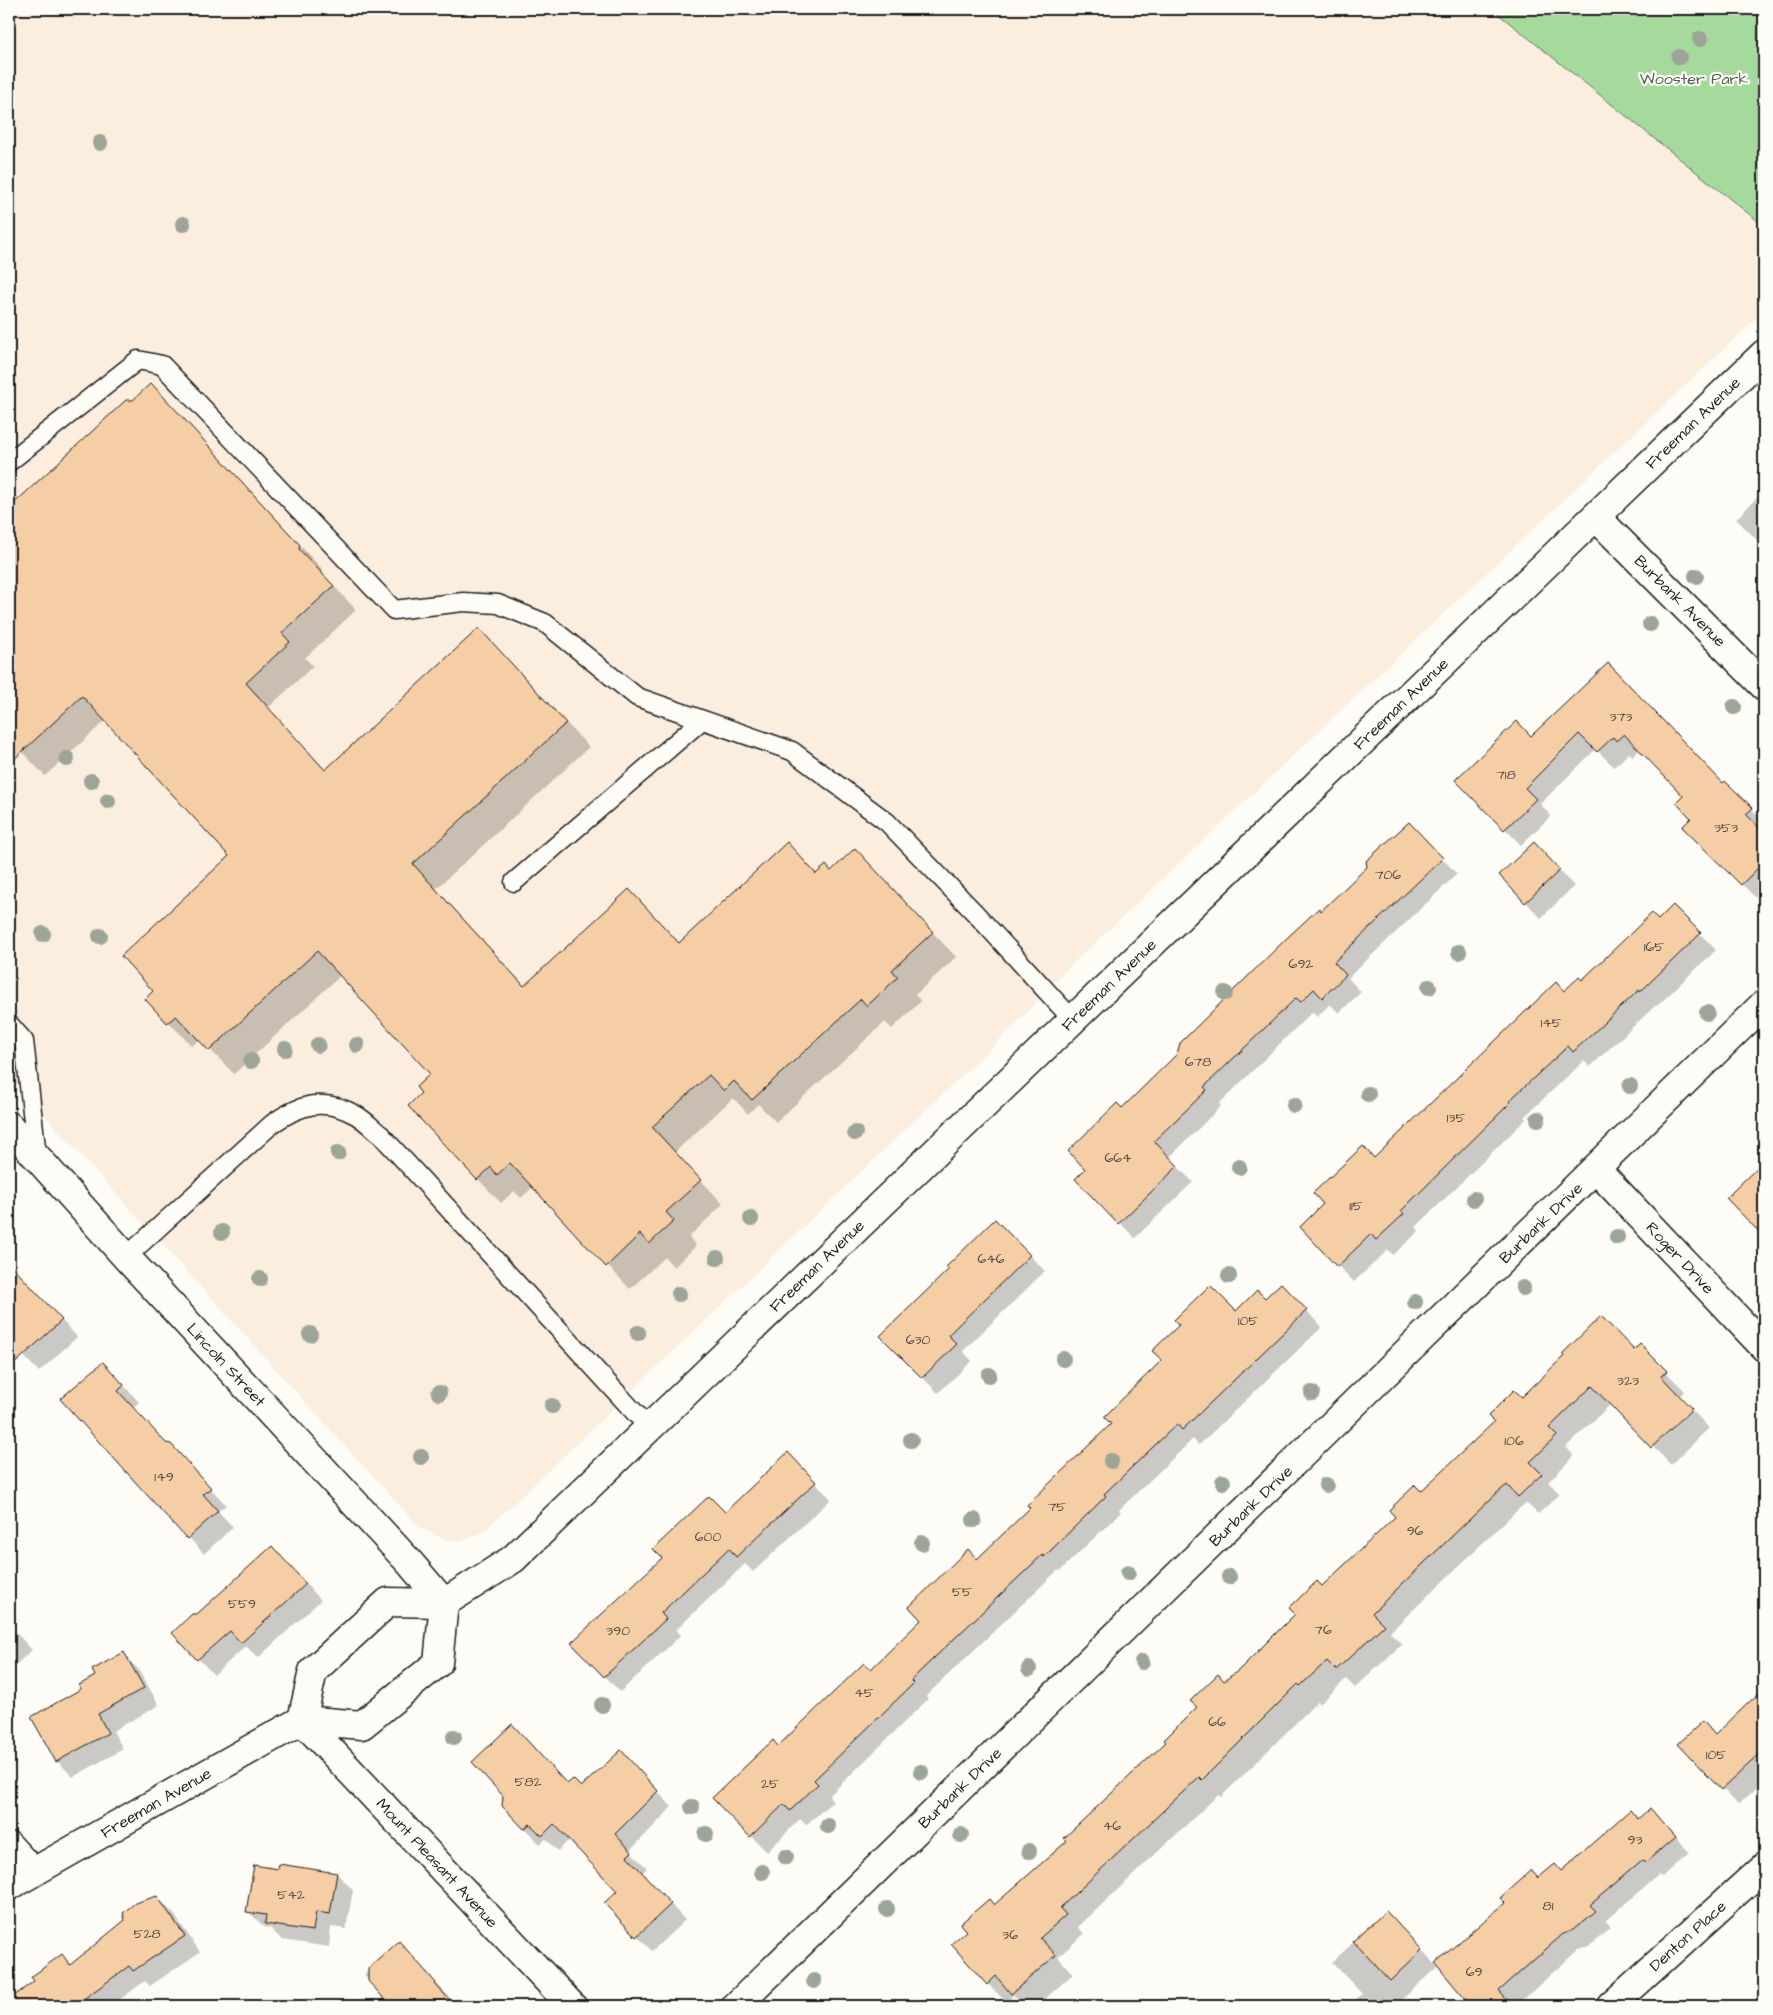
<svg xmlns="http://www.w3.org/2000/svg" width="1773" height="2015" viewBox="0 0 1773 2015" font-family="'Architects Daughter',sans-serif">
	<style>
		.built { fill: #fbeede }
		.green { fill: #a6da9c; stroke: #617b5c }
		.shadow { fill: #0003 }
		.building { fill: #f6cea5; stroke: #1c1c1c }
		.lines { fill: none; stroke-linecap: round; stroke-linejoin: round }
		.lane-casing { stroke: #1c1c1c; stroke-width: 21 }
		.street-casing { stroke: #1c1c1c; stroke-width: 31 }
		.lane { stroke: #fdfcf7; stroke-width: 18 }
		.street { stroke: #fdfcf7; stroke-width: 28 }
		.tree { fill: #9ca597 }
		.labels { text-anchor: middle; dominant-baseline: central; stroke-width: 4.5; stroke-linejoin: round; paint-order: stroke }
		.number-label { font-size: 14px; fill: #52483e }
		.park-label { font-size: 16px; fill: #4c5e49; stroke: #fdfcf7 }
		.street-label { font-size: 16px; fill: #1c1c1c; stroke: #fdfcf7 }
	</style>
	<rect width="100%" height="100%" fill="#fdfcf7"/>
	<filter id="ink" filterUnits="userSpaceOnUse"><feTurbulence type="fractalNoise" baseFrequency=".02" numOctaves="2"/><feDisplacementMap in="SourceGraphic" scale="10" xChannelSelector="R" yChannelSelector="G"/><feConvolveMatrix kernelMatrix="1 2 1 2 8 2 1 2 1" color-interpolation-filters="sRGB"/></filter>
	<g filter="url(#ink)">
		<!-- built -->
		<path class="built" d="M9 9H1492L1764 226V311L1065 971 1016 1024 507 1510 483 1532 463 1541 443 1539 419 1527 9 1076Z"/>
		<!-- green -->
		<path class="green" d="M1492 9H1764V226Z"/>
		<!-- shadow -->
		<g class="shadow">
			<path d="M126 401 174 409 323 570V574L356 610 305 658 313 666 268 708 326 771 479 630 589 747 436 889 525 987 629 891 680 944 787 844 818 875 831 872 855 850 956 957 915 995 921 1001 892 1029 885 1022 776 1122 758 1104 748 1114 733 1098 675 1152 723 1204 689 1237 696 1246 674 1267 665 1257 630 1289 533 1187 521 1198 514 1191 501 1203 478 1179 423 1093 431 1074 341 975 234 1074 200 1039 192 1046 156 1009 155 991 231 856 106 720 45 776 9 738V509Z"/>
			<path d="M1764 490V547L1736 519Z"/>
			<path d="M1608 664 1723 784 1725 783 1764 821V828L1761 831 1764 835V893L1758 900 1684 827 1693 818 1684 796 1640 749 1633 756 1629 753 1614 767 1596 749 1540 804 1551 816 1521 845 1457 780 1531 737Z"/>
			<path d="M1424 839 1457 874 1348 978 1361 992 1339 1013 1330 1004 1317 1017 1312 1012 1219 1104 1221 1106 1169 1158 1193 1182 1135 1238 1077 1179 1087 1169 1122 1110 1321 912Z"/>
			<path d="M1549 860 1574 886 1541 918 1526 902Z"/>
			<path d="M1673 906 1716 950 1657 1006 1656 1005 1590 1067 1584 1061 1524 1117 1526 1119 1416 1227 1419 1231 1393 1255 1388 1250 1354 1282 1338 1266 1374 1159 1564 992 1583 982 1658 921Z"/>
			<path d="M1764 1162V1235L1728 1198Z"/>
			<path d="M995 1221 1045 1271 963 1351 972 1361 938 1393 882 1336 950 1269Z"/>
			<path d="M9 1277 12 1280 34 1290 77 1337 39 1372 9 1341Z"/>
			<path d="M1281 1285 1322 1327 1199 1445 1193 1439 1119 1510 1121 1512 1060 1571 1058 1570 926 1696 928 1699 829 1796 833 1801 806 1825 800 1819 767 1852 751 1836 778 1747 871 1671 923 1620 977 1560 1236 1313 1265 1300Z"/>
			<path d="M1640 1346 1685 1391 1679 1396 1709 1428 1671 1465 1611 1404 1566 1447 1574 1456 1548 1482 1560 1494 1538 1514 1526 1503 1515 1512 1390 1632 1402 1644 1355 1688 1346 1679 1320 1704 1318 1701 1221 1797 1218 1795 1078 1927 1084 1934 1058 1957 1073 1974 1037 2006H1025L1014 1995 1006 2002 988 1984 995 1907 1069 1841 1322 1587 1522 1398 1634 1351Z"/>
			<path d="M119 1380 139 1402 133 1408 167 1445 187 1462 226 1505 218 1511 233 1527 204 1554 61 1399Z"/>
			<path d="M803 1470 831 1499 753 1572 745 1564 676 1630 681 1635 620 1692 605 1676 725 1514Z"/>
			<path d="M287 1564 321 1600 258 1658 246 1646 214 1675 174 1633 197 1615Z"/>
			<path d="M9 1625 32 1650 9 1671Z"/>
			<path d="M123 1654 139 1670 159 1705 113 1731 123 1749 73 1777 57 1761 97 1677Z"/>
			<path d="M1764 1690V1781L1738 1805 1680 1744 1716 1736Z"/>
			<path d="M528 1741 568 1785 581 1789 621 1752 672 1807 630 1851 647 1868 642 1873 685 1920 652 1951 637 1936 619 1891 570 1839 558 1851 546 1839 540 1844 503 1806Z"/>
			<path d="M1650 1810 1690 1853 1662 1877 1658 1875 1605 1921 1611 1928 1589 1946 1579 1949 1516 2006H1473L1437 1963 1539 1880 1562 1872 1638 1820Z"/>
			<path d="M280 1870 337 1874 353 1890 346 1929 331 1927 329 1947 282 1940 270 1928 264 1927 248 1911Z"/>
			<path d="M157 1897 173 1913 200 1952 150 1986 145 1981 111 2006H24L16 1996 36 1981 62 1956 71 1966Z"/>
			<path d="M1386 1913 1437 1967 1395 2006H1349L1362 1994 1332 1962Z"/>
			<path d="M399 1943 451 1999 450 2001 455 2006H393L364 1975Z"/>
		</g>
		<!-- building -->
		<g class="building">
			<path d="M151 383 300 545 299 549 334 586 282 633 290 642 246 683 325 770 479 628 566 723 413 864 524 986 629 889 679 943 787 842 816 874 826 865 831 871 855 848 933 932 892 970 898 977 867 1006 861 999 752 1100 734 1081 724 1091 709 1075 652 1127 701 1180 666 1212 674 1221 649 1244 640 1234 606 1267 510 1163 497 1175 491 1167 477 1180 408 1106 421 1093 416 1087 430 1074 317 951 209 1051 176 1016 167 1023 145 999 153 991 121 956 229 856 82 696 9 764V508L126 400H133Z"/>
			<path d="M1608 663 1723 783 1725 781 1753 808 1746 814 1764 833V862L1741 885 1682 827 1691 818 1676 803 1683 796 1624 734 1616 741 1613 737 1597 752 1579 734 1525 788 1536 799 1504 830 1455 780 1517 721 1531 736Z"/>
			<path d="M1409 822 1443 858 1334 962 1346 975 1322 998 1314 989 1301 1002 1296 998 1204 1087 1207 1090 1154 1141 1178 1166 1118 1224 1075 1179 1085 1169 1068 1151 1117 1103 1122 1108 1177 1054 1180 1043 1288 937 1319 908 1321 911 1367 867 1366 861Z"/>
			<path d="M1534 842 1560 870 1525 903 1499 875Z"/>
			<path d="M1673 905 1701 933 1640 992 1639 990 1573 1052 1568 1046 1509 1101 1511 1102 1401 1211 1404 1214 1376 1240 1371 1234 1337 1267 1300 1227 1323 1204 1313 1193 1363 1146 1374 1158 1556 982 1564 991 1579 977 1582 980 1652 913 1658 920Z"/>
			<path d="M1764 1161V1237L1726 1198Z"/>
			<path d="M995 1219 1030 1255 948 1335 957 1344 922 1378 880 1336 949 1269 946 1267Z"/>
			<path d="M9 1263 62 1320 9 1369Z"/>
			<path d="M1281 1283 1307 1310 1182 1430 1177 1424 1104 1494 1106 1496 1044 1557 1042 1555 911 1680 914 1683 814 1780 818 1784 790 1811 784 1804 750 1837 712 1798 773 1740 778 1746 864 1663 871 1669 921 1620 909 1607 968 1549 977 1559 1030 1508 1027 1505 1111 1424 1104 1417 1162 1360 1152 1351 1179 1325 1174 1320 1210 1285 1236 1311 1257 1290 1265 1298Z"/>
			<path d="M1601 1316 1634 1350 1640 1344 1667 1371 1661 1376 1692 1409 1651 1448 1592 1386 1549 1428 1557 1436 1530 1462 1542 1474 1518 1497 1507 1485 1497 1493 1372 1613 1384 1625 1336 1670 1327 1661 1300 1686 1298 1684 1202 1780 1199 1777 1060 1908 1066 1915 1040 1938 1056 1955 1011 1994 996 1976 987 1985 951 1944 966 1931 960 1924 989 1899 994 1905 1067 1841 1064 1838 1166 1742 1164 1740 1197 1707 1190 1701 1218 1674 1224 1681 1239 1670 1295 1614 1289 1608 1317 1581 1322 1586 1395 1517 1389 1510 1415 1485 1421 1491 1494 1422 1488 1416 1514 1390 1522 1397 1564 1356 1562 1354Z"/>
			<path d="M103 1362 124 1385 118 1391 166 1443 171 1444 211 1488 203 1494 218 1511 187 1539 60 1399Z"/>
			<path d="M788 1452 816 1482 736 1557 729 1548 661 1613 666 1619 604 1677 571 1643 662 1558 653 1549 709 1496 725 1512Z"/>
			<path d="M272 1546 306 1584 241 1643 230 1631 197 1660 172 1633 192 1614H197Z"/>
			<path d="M124 1652 144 1688 98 1714 108 1733 56 1762 31 1717 81 1689 79 1685 95 1676 92 1670Z"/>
			<path d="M1764 1688V1750L1721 1790 1678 1744 1703 1721 1715 1735Z"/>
			<path d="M512 1724 567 1784 573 1779 581 1787 621 1750 658 1791 615 1834 632 1852 627 1856 671 1904 636 1937 604 1903 617 1891 554 1824 542 1836 530 1824 524 1829 502 1806 503 1796 472 1762Z"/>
			<path d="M1650 1808 1675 1837 1646 1862 1642 1860 1590 1905 1596 1911 1573 1930 1563 1934 1499 1991 1512 2006H1471L1435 1963 1505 1903 1500 1898 1531 1870 1538 1878 1555 1864 1561 1871 1630 1810 1638 1819Z"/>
			<path d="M279 1864 337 1873 330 1914 316 1912 313 1931 265 1924 266 1915 246 1912 254 1865 278 1869Z"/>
			<path d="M157 1896 185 1936 133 1971 129 1966 74 2006H9V2000L34 1981 31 1977 62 1954 70 1965 125 1920 123 1913 135 1903Z"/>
			<path d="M1386 1911 1422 1950 1390 1981 1353 1941Z"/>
			<path d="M399 1941 436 1983 435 1984 455 2006H391L368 1981V1969Z"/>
		</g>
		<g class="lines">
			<defs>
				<g id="lane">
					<path d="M9 462 138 360 162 365 394 610 463 602 498 604 545 623 637 697 792 751 887 822 976 914 1073 1020"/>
					<path d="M514 882 702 720"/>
					<path d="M9 1024 24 1041 37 1156"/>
					<path d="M126 1257 272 1124C300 1104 324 1097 356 1115 365 1120 373 1129 381 1135L649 1428"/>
				</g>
				<g id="street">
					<path d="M1596 517 1764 686"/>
					<path d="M9 1126 126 1257 410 1563 444 1603"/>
					<path d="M1596 1169 1764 1347"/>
					<path d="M302 1720 313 1671 388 1602 444 1603 513 1559 1764 354"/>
					<path d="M302 1720 572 2006"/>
					<path d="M9 1846 33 1872"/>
					<path d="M9 1886 302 1720 362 1725 438 1663 444 1603"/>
					<path d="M736 2006 1764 1004"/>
					<path d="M1611 2006 1764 1867"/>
				</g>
			</defs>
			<!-- lane casing -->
			<use href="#lane" class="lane-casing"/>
			<!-- street casing -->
			<use href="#street" class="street-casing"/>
			<!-- lane -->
			<use href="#lane" class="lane"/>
			<!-- street -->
			<use href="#street" class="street"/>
		</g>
		<!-- trees -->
		<g class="tree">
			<circle cx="1700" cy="39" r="8"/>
			<circle cx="1679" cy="57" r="8"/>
			<circle cx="100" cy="143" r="8"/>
			<circle cx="183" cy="224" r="8"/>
			<circle cx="1696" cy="576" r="8"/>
			<circle cx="1650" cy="624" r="8"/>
			<circle cx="1734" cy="707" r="8"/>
			<circle cx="67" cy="759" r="8"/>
			<circle cx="91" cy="781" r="8"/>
			<circle cx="108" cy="801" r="8"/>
			<circle cx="43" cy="934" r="8"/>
			<circle cx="100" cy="936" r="8"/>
			<circle cx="1459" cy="952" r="8"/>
			<circle cx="1429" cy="987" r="8"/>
			<circle cx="1225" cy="993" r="8"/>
			<circle cx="1707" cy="1013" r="8"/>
			<circle cx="318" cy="1045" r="8"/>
			<circle cx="357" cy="1045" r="8"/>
			<circle cx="285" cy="1049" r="8"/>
			<circle cx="251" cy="1061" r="8"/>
			<circle cx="1630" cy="1086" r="8"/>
			<circle cx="1368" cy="1094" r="8"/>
			<circle cx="1294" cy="1105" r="8"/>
			<circle cx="1538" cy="1119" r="8"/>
			<circle cx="855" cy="1133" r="8"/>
			<circle cx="338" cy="1153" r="8"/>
			<circle cx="1239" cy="1167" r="8"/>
			<circle cx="1474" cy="1199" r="8"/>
			<circle cx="751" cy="1219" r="8"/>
			<circle cx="222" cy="1232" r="8"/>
			<circle cx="1617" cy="1237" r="8"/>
			<circle cx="717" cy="1258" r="8"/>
			<circle cx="1229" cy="1276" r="8"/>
			<circle cx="260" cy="1279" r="8"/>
			<circle cx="1523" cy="1288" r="8"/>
			<circle cx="679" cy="1294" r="8"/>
			<circle cx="1415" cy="1302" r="8"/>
			<circle cx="638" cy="1333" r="8"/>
			<circle cx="310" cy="1334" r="8"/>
			<circle cx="1063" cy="1359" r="8"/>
			<circle cx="989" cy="1375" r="8"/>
			<circle cx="439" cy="1393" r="8"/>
			<circle cx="1312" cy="1393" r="8"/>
			<circle cx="552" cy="1406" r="8"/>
			<circle cx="911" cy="1440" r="8"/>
			<circle cx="421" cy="1457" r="8"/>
			<circle cx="1111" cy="1461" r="8"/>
			<circle cx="1223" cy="1482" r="8"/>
			<circle cx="1326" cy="1485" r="8"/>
			<circle cx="974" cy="1520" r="8"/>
			<circle cx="922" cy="1543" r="8"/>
			<circle cx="1128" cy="1573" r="8"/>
			<circle cx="1229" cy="1577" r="8"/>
			<circle cx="1142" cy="1662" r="8"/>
			<circle cx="1029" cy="1669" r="8"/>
			<circle cx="602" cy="1705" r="8"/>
			<circle cx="454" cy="1737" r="8"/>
			<circle cx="921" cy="1772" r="8"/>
			<circle cx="692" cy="1807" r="8"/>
			<circle cx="828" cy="1826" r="8"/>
			<circle cx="706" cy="1834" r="8"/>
			<circle cx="961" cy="1835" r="8"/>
			<circle cx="1029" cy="1851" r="8"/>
			<circle cx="786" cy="1857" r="8"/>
			<circle cx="762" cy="1872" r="8"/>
			<circle cx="887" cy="1909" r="8"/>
			<circle cx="814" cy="1981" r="8"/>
		</g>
	</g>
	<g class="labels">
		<!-- number labels -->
		<g class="number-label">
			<text x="1621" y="717">373</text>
			<text x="1506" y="775">718</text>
			<text x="1726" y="828">353</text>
			<text x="1388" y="875">706</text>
			<text x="1654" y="947">165</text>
			<text x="1301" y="964">692</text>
			<text x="1551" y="1023">145</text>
			<text x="1198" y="1062">678</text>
			<text x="1456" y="1118">135</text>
			<text x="1118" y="1158">664</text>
			<text x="1356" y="1206">115</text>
			<text x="991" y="1259">646</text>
			<text x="1248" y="1321">105</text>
			<text x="918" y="1340">630</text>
			<text x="1628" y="1381">323</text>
			<text x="1514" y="1441">106</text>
			<text x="164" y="1477">149</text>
			<text x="1057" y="1507">75</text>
			<text x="1415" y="1531">96</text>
			<text x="708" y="1537">600</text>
			<text x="962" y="1592">55</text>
			<text x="242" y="1604">559</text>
			<text x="1323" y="1630">76</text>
			<text x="618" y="1631">390</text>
			<text x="864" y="1693">45</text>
			<text x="1217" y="1722">66</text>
			<text x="1716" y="1755">105</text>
			<text x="528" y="1782">582</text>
			<text x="770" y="1784">25</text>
			<text x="1112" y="1826">46</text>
			<text x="1635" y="1840">93</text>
			<text x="291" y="1895">542</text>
			<text x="1548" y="1906">81</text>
			<text x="147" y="1934">528</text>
			<text x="1010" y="1935">36</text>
			<text x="1474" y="1972">69</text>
		</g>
		<!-- park labels -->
		<g class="park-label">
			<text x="1694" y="79">Wooster Park</text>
		</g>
		<!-- street labels -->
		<g class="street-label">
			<text transform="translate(1693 423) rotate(-44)">Freeman Avenue</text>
			<text transform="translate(1680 601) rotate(45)">Burbank Avenue</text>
			<text transform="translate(1401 704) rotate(-44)">Freeman Avenue</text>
			<text transform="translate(1109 985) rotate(-44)">Freeman Avenue</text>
			<text transform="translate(1541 1223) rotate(-44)">Burbank Drive</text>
			<text transform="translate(1680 1258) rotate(47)">Roger Drive</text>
			<text transform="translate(817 1266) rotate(-44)">Freeman Avenue</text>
			<text transform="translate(226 1365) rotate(47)">Lincoln Street</text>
			<text transform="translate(1251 1506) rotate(-44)">Burbank Drive</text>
			<text transform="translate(960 1788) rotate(-44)">Burbank Drive</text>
			<text transform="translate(156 1803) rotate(-30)">Freeman Avenue</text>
			<text transform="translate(437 1863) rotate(47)">Mount Pleasant Avenue</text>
			<text transform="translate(1688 1936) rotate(-42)">Denton Place</text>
		</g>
	</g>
	<!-- margin -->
	<rect width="1773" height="2015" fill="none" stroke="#fdfcf7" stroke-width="30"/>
	<rect x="15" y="15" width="1743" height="1985" fill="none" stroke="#1c1c1c" stroke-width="2" filter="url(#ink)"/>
</svg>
